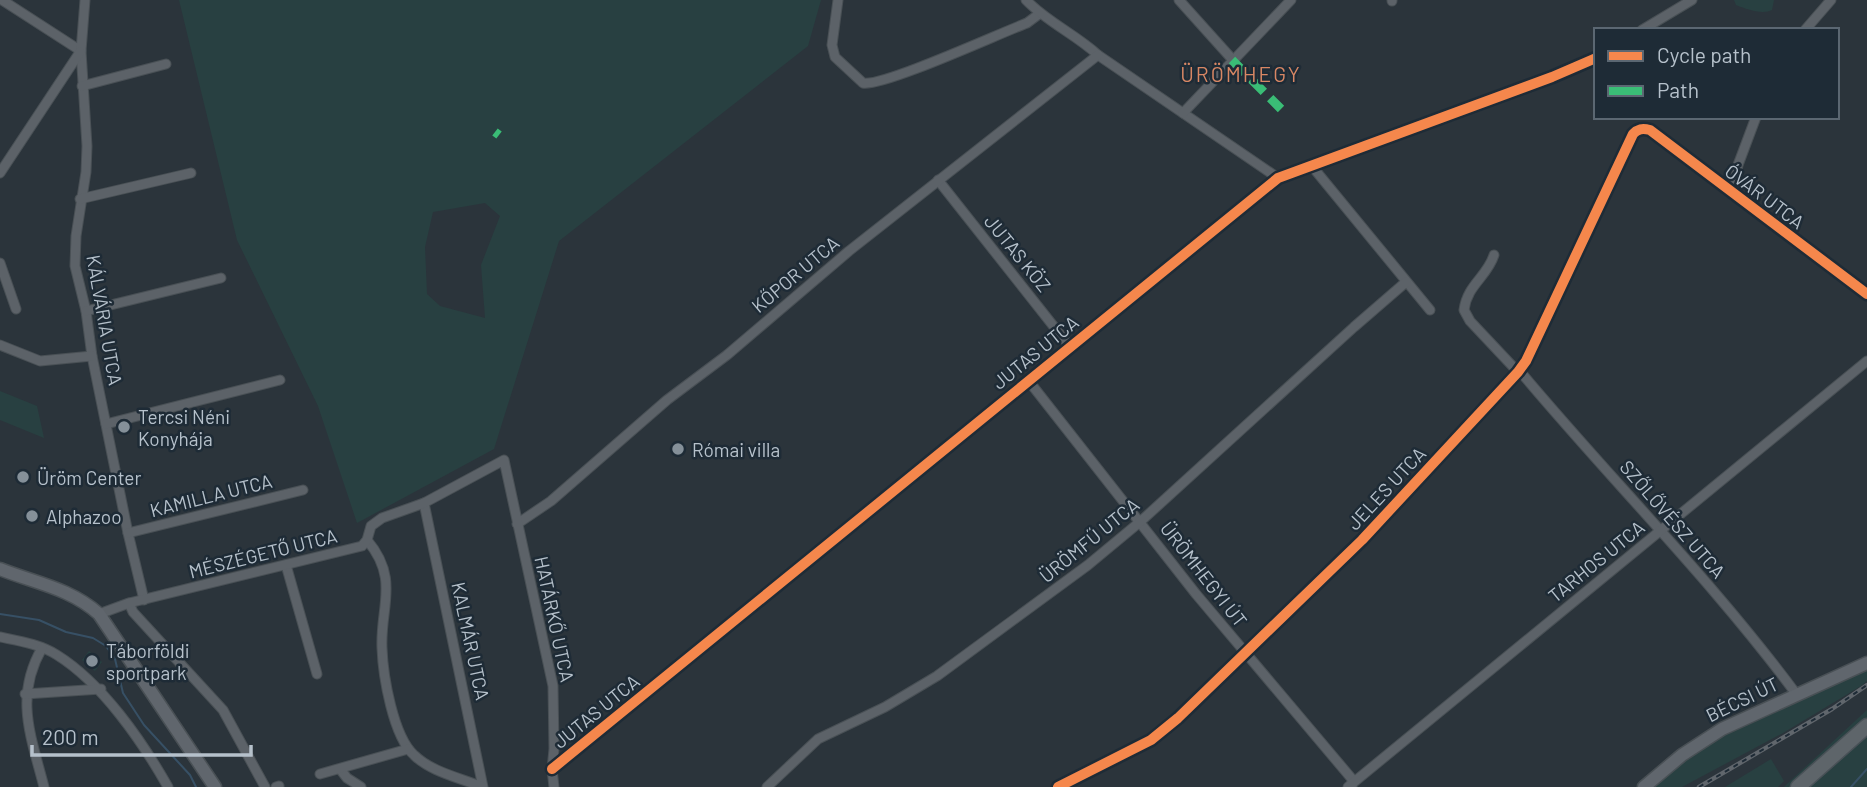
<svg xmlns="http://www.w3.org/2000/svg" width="1867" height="787" viewBox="0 0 1867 787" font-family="Barlow,sans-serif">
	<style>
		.green { fill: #284041; fill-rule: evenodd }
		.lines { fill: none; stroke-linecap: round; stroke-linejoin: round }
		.stream { stroke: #375065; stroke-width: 2 }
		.street-casing { stroke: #495055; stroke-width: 11 }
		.secondary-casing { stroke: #495055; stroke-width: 15 }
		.primary-casing { stroke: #495157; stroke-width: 17 }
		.street { stroke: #5c6268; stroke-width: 9 }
		.secondary { stroke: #60666d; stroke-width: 12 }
		.primary { stroke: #5e656a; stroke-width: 14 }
		.rail-casing { stroke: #60666c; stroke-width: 4.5 }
		.rail { stroke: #1e2b36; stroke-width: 2; stroke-dasharray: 5; stroke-linecap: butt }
		.quiet { stroke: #3abd76; stroke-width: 9; stroke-dasharray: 18 9; stroke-linecap: butt }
		.cycleway-casing { stroke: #1e2b36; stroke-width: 15 }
		.cycleway { stroke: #f5874c; stroke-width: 10 }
		.poi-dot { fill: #859099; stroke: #1e2b36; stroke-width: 2.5 }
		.labels { text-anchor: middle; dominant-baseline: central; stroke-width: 5; stroke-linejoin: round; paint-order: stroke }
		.street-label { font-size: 19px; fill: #b6c1cb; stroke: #1e2b36 }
		.poi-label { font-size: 19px; fill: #b6c1cb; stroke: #1e2b36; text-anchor: start }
		.neighbourhood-label { font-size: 21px; letter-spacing: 2px; fill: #d88764; stroke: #1e2b36 }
	</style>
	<rect width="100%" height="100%" fill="#2b343b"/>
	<!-- green -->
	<g class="green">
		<path d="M179 0H821L808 46 559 241 494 449 357 523 318 406 237 240ZM485 203 500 216 481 265 485 318 440 306 427 294 425 247 433 212Z"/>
		<path d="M1734 0H1774L1772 10C1762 15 1746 9 1736 5Z"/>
		<path d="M0 391 37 406 44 438 0 420Z"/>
		<path d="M89 651 102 662 95 671 82 660Z"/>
		<path d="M1867 669V681L1861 686 1783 733 1682 787H1653L1704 744Z"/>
		<path d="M1867 710V787H1784L1787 784Z"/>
		<path d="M1771 759 1784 781 1778 787H1725Z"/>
	</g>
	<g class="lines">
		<!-- stream -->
		<g class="stream">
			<path d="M0 614 39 620 66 632 93 638 106 646 115 659 123 693 144 725 190 775 196 787"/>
			<path d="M1851 787 1867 769"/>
		</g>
		<defs>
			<g id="street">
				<path d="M2 0 81 51"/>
				<path d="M85 0 81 51 87 146 86 172 76 236 75 266 86 311 92 356 128 533 144 600"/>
				<path d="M838 0 832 45 835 57 863 83C883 87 1000 33 1027 23L1039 14"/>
				<path d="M1026 0C1047 22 1075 34 1098 55L1278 178"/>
				<path d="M1179 0 1232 59"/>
				<path d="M1392 1V0"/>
				<path d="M1642 30 1692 0"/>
				<path d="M1805 30 1831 0"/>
				<path d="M82 86 166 64"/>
				<path d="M1183 113 1291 0"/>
				<path d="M1311 165 1430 310"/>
				<path d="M0 173 80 52"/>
				<path d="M938 180 1070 347"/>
				<path d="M1733 194 1738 165 1756 117"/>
				<path d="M80 199 191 173"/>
				<path d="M1494 255C1487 277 1467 285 1464 310L1470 321 1518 372"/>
				<path d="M0 263 16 309"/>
				<path d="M86 311 221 278"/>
				<path d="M0 345 40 361 92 356"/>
				<path d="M1519 370C1610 479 1712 580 1797 695"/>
				<path d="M1028 380 1196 594 1352 779V787"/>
				<path d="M106 424 280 380"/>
				<path d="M424 503 483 787"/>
				<path d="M517 524 551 501 667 400 727 355 849 251 1098 55"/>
				<path d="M128 533 303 490"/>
				<path d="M367 540C400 579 380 607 382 648 383 676 393 736 414 755 431 772 461 778 482 787"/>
				<path d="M286 565 317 674"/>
				<path d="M129 603 133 612 223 710 265 787"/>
				<path d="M99 614 129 603 362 546 367 540 371 526 382 518 424 503 504 460 553 686 554 749 552 769 554 787"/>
				<path d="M0 637C19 641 40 644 57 655 102 683 142 741 168 787"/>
				<path d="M42 648C14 697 31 736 44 787"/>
				<path d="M25 694 101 689"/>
				<path d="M340 769 347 778 361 787"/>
				<path d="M552 769 1278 178 1552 77 1596 58"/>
				<path d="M320 774 408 749"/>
				<path d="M276 787 279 786"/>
				<path d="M767 787 818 739 885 707 937 676 1088 565 1141 521 1354 327 1406 282"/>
				<path d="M1058 787 1151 740 1178 718 1362 540 1518 372 1526 361 1633 134C1638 129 1642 128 1650 130L1867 294"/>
				<path d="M1348 787 1867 361"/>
			</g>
			<g id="secondary">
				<path d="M0 569C35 583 70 588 99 614L215 787"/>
				<path d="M1644 787 1682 755 1722 729 1867 663"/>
			</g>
			<path id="primary" d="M1798 787 1867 726"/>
		</defs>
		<!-- street casing -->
		<use href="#street" class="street-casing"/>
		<!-- secondary casing -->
		<use href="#secondary" class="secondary-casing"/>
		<!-- primary casing -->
		<use href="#primary" class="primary-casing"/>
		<!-- street -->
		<use href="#street" class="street"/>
		<!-- secondary -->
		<use href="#secondary" class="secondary"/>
		<!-- primary -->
		<use href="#primary" class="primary"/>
		<defs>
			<path id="rail" d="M1699 787 1832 709 1867 685"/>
		</defs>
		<!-- rail casing -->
		<use href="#rail" class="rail-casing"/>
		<!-- rail -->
		<use href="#rail" class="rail"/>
		<!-- quiet -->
		<g class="quiet">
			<path d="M1232 60 1281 109"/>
			<path d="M495 132 499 135"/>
		</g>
		<defs>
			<g id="cycleway">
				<path d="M552 769 1278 178 1552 77 1596 58"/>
				<path d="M1058 787 1151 740 1178 718 1362 540 1518 372 1526 361 1633 134C1638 129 1642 128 1650 130L1867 294"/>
			</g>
		</defs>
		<!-- cycleway casing -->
		<use href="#cycleway" class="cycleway-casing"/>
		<!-- cycleway -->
		<use href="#cycleway" class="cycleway"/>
	</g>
	<!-- markers -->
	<g class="poi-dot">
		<circle cx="124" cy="427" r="7"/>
		<circle cx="678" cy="449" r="7"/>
		<circle cx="23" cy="477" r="7"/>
		<circle cx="32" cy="516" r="7"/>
		<circle cx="92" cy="661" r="7"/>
	</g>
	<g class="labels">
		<!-- street labels -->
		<g class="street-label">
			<text transform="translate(1765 196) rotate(37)">ÓVÁR UTCA</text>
			<text transform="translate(1018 253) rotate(51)">JUTAS KÖZ</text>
			<text transform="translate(795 274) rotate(-40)">KŐPOR UTCA</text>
			<text transform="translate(105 320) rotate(80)">KÁLVÁRIA UTCA</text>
			<text transform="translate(1035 352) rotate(-39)">JUTAS UTCA</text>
			<text transform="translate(1386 488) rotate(-47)">JELES UTCA</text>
			<text transform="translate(211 495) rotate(-14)">KAMILLA UTCA</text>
			<text transform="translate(1673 519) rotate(49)">SZŐLŐVÉSZ UTCA</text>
			<text transform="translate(1089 540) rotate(-39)">ÜRÖMFŰ UTCA</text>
			<text transform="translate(263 553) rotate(-14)">MÉSZÉGETŐ UTCA</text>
			<text transform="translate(1596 561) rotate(-39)">TARHOS UTCA</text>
			<text transform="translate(1204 574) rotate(52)">ÜRÖMHEGYI ÚT</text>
			<text transform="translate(555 619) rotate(78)">HATÁRKŐ UTCA</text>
			<text transform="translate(471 641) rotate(78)">KALMÁR UTCA</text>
			<text transform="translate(1742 699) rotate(-26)">BÉCSI ÚT</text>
			<text transform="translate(596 711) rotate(-39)">JUTAS UTCA</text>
		</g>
		<!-- poi labels -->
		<g class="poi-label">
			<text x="138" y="416">Tercsi Néni<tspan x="138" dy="22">Konyhája</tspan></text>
			<text x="692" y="449">Római villa</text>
			<text x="37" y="477">Üröm Center</text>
			<text x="46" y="516">Alphazoo</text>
			<text x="106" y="650">Táborföldi<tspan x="106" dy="22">sportpark</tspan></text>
		</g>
		<!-- neighbourhood labels -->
		<g class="neighbourhood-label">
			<text x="1241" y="73">ÜRÖMHEGY</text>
		</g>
	</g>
	<!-- legend -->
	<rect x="1594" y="28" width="245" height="91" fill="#1e2b36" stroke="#5b6772" stroke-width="2"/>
	<rect x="1608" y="51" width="35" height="10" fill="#f5874c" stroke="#5b6772" stroke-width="2"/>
	<text x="1657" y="63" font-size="21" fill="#b6c1cb">Cycle path</text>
	<rect x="1608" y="86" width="35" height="10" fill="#3abd76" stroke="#5b6772" stroke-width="2"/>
	<text x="1657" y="98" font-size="21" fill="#b6c1cb">Path</text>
	<!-- scale -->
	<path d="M32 745v10h219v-10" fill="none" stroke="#b6c1cb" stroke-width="3.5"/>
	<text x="42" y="745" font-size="21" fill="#b6c1cb" stroke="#1e2b36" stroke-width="5" paint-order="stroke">200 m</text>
</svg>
